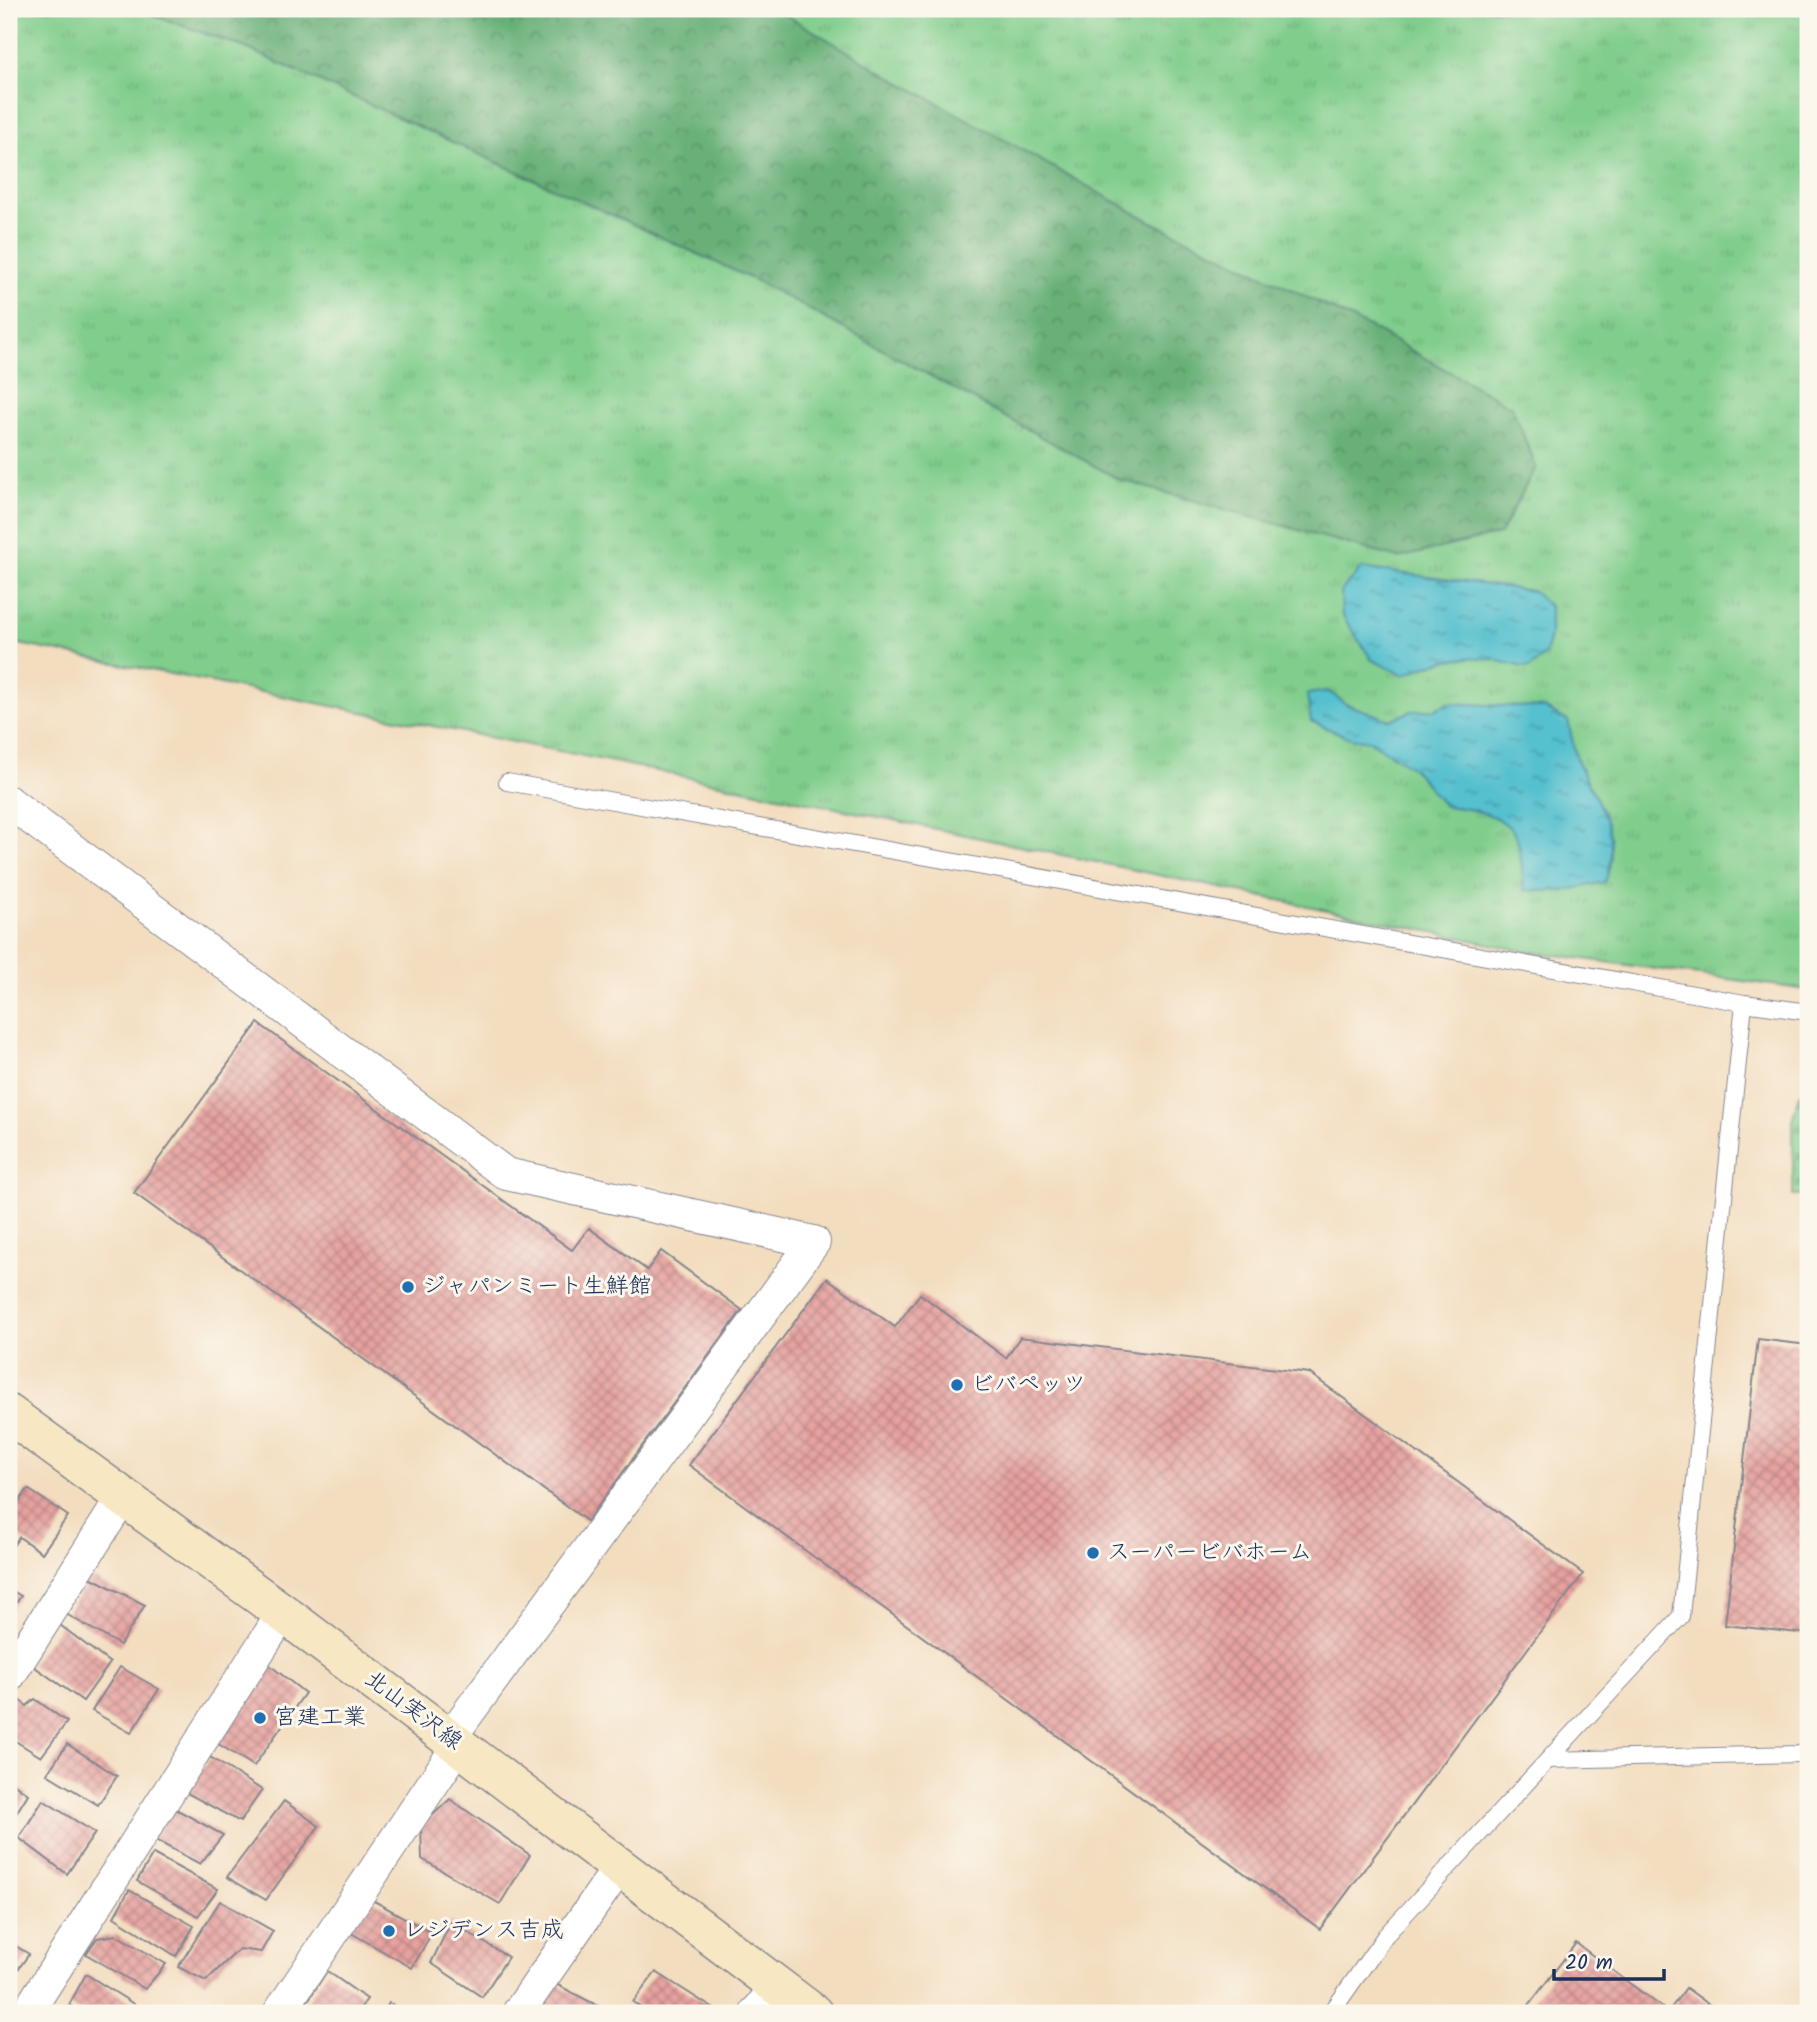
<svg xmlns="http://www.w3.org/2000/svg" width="1817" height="2022" viewBox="0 0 1817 2022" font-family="Kalam,'Klee One',sans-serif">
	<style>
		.grass { fill: url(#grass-tufts); stroke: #4e7e75; stroke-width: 2 }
		.forest { fill: url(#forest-crowns); stroke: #42706b; stroke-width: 2 }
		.cemetery { fill: url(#cemetery-stones); stroke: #4e7e75; stroke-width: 2 }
		.water { fill: url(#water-ripples); stroke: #387896; stroke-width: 2 }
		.building { fill: url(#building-cross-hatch) }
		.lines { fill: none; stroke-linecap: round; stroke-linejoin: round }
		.lane-casing { stroke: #87868e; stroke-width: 18 }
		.street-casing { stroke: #87868e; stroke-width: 34 }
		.secondary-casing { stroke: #87868e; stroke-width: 41 }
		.lane { stroke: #fff; stroke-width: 16 }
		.street { stroke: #fff; stroke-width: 32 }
		.secondary { stroke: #f7e8c3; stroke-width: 38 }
		.poi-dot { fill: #1f6fb2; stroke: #fbf7ec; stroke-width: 2.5 }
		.labels { text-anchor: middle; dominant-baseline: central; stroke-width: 6; stroke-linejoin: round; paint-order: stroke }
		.poi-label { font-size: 23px; fill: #1b2f5e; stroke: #fbf7ec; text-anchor: start }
		.street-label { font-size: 23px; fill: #1b2f5e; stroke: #fbf7ec }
	</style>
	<defs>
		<pattern id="grass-tufts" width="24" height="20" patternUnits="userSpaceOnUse" patternTransform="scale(1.75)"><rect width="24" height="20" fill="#80cd8c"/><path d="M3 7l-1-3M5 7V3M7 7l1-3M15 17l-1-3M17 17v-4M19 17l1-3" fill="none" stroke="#6eb07b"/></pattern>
		<pattern id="forest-crowns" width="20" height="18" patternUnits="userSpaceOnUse" patternTransform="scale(1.75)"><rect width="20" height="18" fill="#68b078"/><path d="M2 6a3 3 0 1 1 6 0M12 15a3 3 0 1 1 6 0" fill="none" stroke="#559066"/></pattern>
		<pattern id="cemetery-stones" width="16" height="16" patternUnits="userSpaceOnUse" patternTransform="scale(1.75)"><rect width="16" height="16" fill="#80cd8c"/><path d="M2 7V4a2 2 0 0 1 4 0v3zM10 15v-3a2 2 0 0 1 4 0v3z" fill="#6eb07b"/></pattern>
		<pattern id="water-ripples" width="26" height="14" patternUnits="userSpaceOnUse" patternTransform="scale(1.75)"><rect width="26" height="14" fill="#54c0ce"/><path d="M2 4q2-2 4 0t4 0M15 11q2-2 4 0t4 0" fill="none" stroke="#459caa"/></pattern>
		<pattern id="building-cross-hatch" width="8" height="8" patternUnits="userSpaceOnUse" patternTransform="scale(1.75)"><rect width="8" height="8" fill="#e6a29f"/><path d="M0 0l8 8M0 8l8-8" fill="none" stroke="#ba8485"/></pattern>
	</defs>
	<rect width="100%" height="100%" fill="#fbf7ec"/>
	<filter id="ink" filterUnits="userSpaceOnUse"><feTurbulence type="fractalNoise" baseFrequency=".0143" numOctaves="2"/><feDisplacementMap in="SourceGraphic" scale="14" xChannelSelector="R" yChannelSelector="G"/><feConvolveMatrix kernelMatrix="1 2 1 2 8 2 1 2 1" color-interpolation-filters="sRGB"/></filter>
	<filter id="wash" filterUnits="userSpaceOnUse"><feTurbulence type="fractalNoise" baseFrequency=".00686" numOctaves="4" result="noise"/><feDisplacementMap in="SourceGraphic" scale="28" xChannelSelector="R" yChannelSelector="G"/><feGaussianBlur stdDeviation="1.57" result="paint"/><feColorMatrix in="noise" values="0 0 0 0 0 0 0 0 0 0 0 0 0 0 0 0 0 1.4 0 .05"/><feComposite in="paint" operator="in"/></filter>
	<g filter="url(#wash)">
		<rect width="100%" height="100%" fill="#f3ddbf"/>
		<!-- grass -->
		<path class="grass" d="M9 9H1808V990L1519 950 609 761 9 642Z"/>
		<!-- forest -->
		<path class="forest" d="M135 9H776L891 77 1150 221 1373 329 1512 407 1536 467 1500 534 1398 558 1120 480 759 282 246 48Z"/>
		<!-- cemetery -->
		<path class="cemetery" d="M1808 1088V1196H1793V1117L1800 1093Z"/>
		<!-- water -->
		<g class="water">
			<path d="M1362 568 1533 591 1550 607V636L1545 655 1530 668C1514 666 1498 659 1482 658 1451 656 1431 664 1403 675L1372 660 1342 615 1341 591Z"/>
			<path d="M1328 691 1346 704 1390 720 1412 711 1434 710 1448 703 1544 708 1568 721C1572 737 1574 755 1581 769 1601 809 1622 836 1605 882L1563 891 1524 890C1522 874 1522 854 1517 839 1506 813 1468 808 1444 806L1413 768 1370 741 1350 738 1311 721 1307 694Z"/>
		</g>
		<g id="blocks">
			<!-- building -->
			<g class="building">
				<path d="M258 1023 572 1250 589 1228 647 1270 661 1251 742 1310 587 1521 134 1193Z"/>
				<path d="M827 1278 895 1327 920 1294 1006 1358 1020 1337 1309 1373 1583 1574 1320 1929 689 1465Z"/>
				<path d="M1758 1339 1808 1345V1406L1804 1443H1808V1634L1725 1625Z"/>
				<path d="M28 1489 68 1516 42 1553 19 1537 9 1552V1516Z"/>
				<path d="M90 1577 145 1605 120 1645 66 1614Z"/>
				<path d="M9 1589 21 1596 9 1612Z"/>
				<path d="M60 1625 110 1663 83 1701 32 1665Z"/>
				<path d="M267 1663 305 1693 254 1766 215 1742Z"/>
				<path d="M120 1667 159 1689 131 1733 92 1711Z"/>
				<path d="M11 1694 27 1706 35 1699 67 1722 41 1757 9 1737V1697Z"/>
				<path d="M67 1744 117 1776 98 1805 47 1774Z"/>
				<path d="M210 1757 262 1790 240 1822 185 1792Z"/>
				<path d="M9 1780 28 1794 9 1825Z"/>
				<path d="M450 1799 530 1855 500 1904 422 1859 421 1826Z"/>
				<path d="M43 1800 95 1833 67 1874 19 1838Z"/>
				<path d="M284 1801 319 1826 266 1900 227 1877Z"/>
				<path d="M174 1808 223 1835 200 1864 153 1839Z"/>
				<path d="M153 1854 218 1889 198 1916 137 1881Z"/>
				<path d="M129 1890 194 1926 176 1956 114 1917Z"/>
				<path d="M365 1896 432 1933 412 1968 346 1930Z"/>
				<path d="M220 1901 273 1931 261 1952 239 1949 206 1981 178 1967Z"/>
				<path d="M451 1922 508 1957 482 1997 431 1963Z"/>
				<path d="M116 1935 166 1964 145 1989 86 1954 97 1938Z"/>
				<path d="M9 1942 29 1954 9 1982Z"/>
				<path d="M1576 1943 1668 2012 1686 1988 1721 2013H1523Z"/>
				<path d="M327 1971 367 1999 357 2013H300Z"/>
				<path d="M656 1972 714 2009 711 2013H648L633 2002Z"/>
				<path d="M86 1974 140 2008 136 2013H82L69 2005Z"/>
				<path d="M552 1982 602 2008 599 2013H534Z"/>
				<path d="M389 2003 406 2013H383Z"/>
			</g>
		</g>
	</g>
	<g filter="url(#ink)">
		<use href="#blocks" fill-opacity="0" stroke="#87868e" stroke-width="2"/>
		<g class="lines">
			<defs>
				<g id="lane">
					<path d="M507 782 1744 1003 1808 1012"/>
					<path d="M1548 1760 1799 1754 1808 1751"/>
					<path d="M1331 2013 1385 1936 1681 1616 1744 1003"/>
				</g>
				<g id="street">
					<path d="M9 802 506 1174 814 1242 449 1739"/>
					<path d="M9 1676 123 1497"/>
					<path d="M27 2013 283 1613"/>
					<path d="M279 2013 458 1746"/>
					<path d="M518 2013 620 1866"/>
					<path d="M756 2013 777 1986"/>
				</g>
				<path id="secondary" d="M9 1414 283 1613 813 2013"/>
			</defs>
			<!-- lane casing -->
			<use href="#lane" class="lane-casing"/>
			<!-- street casing -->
			<use href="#street" class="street-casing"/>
			<!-- secondary casing -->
			<use href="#secondary" class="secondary-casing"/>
			<!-- lane -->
			<use href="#lane" class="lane"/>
			<!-- street -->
			<use href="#street" class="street"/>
			<!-- secondary -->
			<use href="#secondary" class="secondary"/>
		</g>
	</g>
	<!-- markers -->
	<g class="poi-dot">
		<circle cx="408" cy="1287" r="7"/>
		<circle cx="957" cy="1385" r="7"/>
		<circle cx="1093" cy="1553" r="7"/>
		<circle cx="260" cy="1718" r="7"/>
		<circle cx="389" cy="1931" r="7"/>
	</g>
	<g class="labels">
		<!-- poi labels -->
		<g class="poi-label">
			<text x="422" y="1287">ジャパンミート生鮮館</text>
			<text x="971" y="1385">ビバペッツ</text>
			<text x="1107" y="1553">スーパービバホーム</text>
			<text x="274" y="1718">宮建工業</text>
			<text x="403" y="1931">レジデンス吉成</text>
		</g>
		<!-- street labels -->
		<g class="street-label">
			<text transform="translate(413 1711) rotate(37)">北山実沢線</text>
		</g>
	</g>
	<!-- margin -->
	<rect width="1817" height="2022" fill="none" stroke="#fbf7ec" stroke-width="35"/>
	<!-- scale -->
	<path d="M1554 1969v10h110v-10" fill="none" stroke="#1b2f5e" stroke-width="3.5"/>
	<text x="1565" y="1969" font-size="21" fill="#1b2f5e" stroke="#fbf7ec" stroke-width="5" paint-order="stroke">20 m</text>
</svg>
